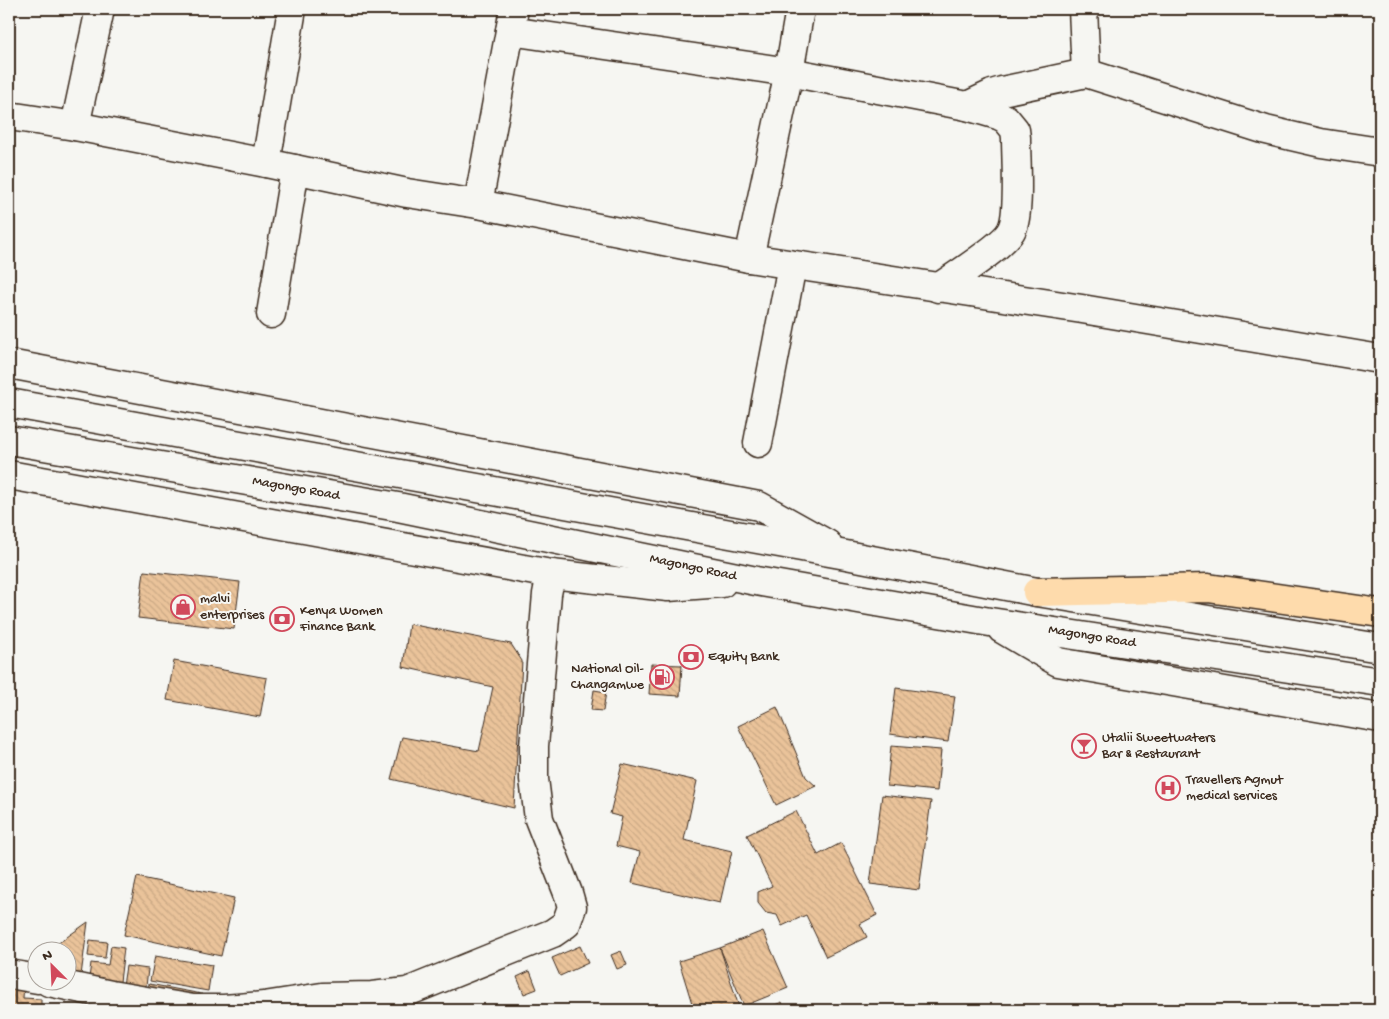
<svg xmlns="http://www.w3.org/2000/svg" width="1389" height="1019" viewBox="0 0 1389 1019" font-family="'Gochi Hand',sans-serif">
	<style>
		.building { fill: url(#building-back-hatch); stroke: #3b2a1e }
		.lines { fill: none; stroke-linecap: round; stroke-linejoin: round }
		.minor-casing { stroke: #3b2a1e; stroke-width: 31 }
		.secondary-casing { stroke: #3b2a1e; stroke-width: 31 }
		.trunk-casing { stroke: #3b2a1e; stroke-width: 31 }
		.minor { stroke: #f6f6f2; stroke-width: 28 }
		.secondary { stroke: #f6f6f2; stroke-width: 28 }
		.trunk { stroke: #fedbac; stroke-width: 28 }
		.labels { text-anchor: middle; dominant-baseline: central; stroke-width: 4; stroke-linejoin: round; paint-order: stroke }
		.street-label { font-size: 14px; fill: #3b2a1e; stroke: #f6f6f2 }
		.poi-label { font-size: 14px; fill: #3b2a1e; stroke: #f6f6f2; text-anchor: start }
	</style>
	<defs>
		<pattern id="building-back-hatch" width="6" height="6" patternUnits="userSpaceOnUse" patternTransform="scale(1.25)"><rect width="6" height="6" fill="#eac39a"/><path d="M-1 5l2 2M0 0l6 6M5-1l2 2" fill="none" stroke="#caa884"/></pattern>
	</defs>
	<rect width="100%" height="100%" fill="#f6f6f2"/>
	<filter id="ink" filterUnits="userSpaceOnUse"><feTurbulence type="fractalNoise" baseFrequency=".02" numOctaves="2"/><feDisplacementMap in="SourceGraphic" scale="10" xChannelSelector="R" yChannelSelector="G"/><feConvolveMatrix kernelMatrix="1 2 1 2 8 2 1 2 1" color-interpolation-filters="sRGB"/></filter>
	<g filter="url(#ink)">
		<!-- building -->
		<g class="building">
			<path d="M144 571 240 582 234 629 138 618Z"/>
			<path d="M409 624 511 644 522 661 514 808 391 779 402 737 479 751 493 687 403 667Z"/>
			<path d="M174 661 267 678 260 717 167 700Z"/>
			<path d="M651 664 682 665 680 696 649 694Z"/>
			<path d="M896 688 955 696 948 742 890 734Z"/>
			<path d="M594 690 606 692 603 711 591 710Z"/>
			<path d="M777 707 806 777 816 786 776 805 738 726Z"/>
			<path d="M891 746 941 750 937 791 887 786Z"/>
			<path d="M622 764 697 781 684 840 732 851 720 903 632 883 640 852 616 846 622 817 610 814Z"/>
			<path d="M882 795 931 801 919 890 870 884Z"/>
			<path d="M796 811 818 855 841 843 877 915 860 924 867 937 826 957 806 915 782 926 777 915 766 913 758 903V892L772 886 747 835Z"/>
			<path d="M137 877 234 898 221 956 124 935Z"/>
			<path d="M88 922 80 983 68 980V952H46Z"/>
			<path d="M763 931 788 988 744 1006 720 948Z"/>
			<path d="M90 940 107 942 105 958 88 956Z"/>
			<path d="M111 946 124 948 119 990 88 986 91 963 108 965Z"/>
			<path d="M580 946 588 963 560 976 552 958Z"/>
			<path d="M720 948 740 1010H694L679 961Z"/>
			<path d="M621 951 627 965 617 969 611 955Z"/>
			<path d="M155 956 212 965 208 991 150 981Z"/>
			<path d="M126 966 148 969 145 995 122 992Z"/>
			<path d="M530 971 537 989 524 994 517 977Z"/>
			<path d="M9 983H24L23 998 41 999V1010H9Z"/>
			<path d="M149 984 202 994 200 1006 147 996Z"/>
			<path d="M782 1002 785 1010H763Z"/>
		</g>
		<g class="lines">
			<defs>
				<g id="minor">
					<path d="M1083 9 1086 73"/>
					<path d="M510 31 789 72 967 106 998 115 1006 119 1015 130 1016 138C1016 159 1020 212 1012 229 1006 244 954 277 938 288"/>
					<path d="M967 106 992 94 1002 91 1086 73 1266 130 1321 143 1380 152"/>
					<path d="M9 116 75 126 266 163 407 193 478 204 749 258 1082 309 1380 359"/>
					<path d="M75 126 100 9"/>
					<path d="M266 163 292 9"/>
					<path d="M478 204 514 9"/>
					<path d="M749 258 789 72 800 9"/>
					<path d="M271 314 295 169"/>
					<path d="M758 443 792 265"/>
					<path d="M9 974 38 979"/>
					<path d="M49 982 111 995 193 1009H224L264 1006 322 997 372 996 407 992 553 933 566 924 572 907 568 893 539 819 534 779V746L547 594 551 574"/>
				</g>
				<g id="secondary">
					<path d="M9 364 759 506 827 544"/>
					<path d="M9 403 846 555 1037 592 1380 648"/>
					<path d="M9 440 398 507 756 581 990 622 1380 682"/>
					<path d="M9 475 551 574 668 587 722 583"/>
					<path d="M1002 629 1058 662 1380 718"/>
				</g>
				<path id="trunk" d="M1037 592 1208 588 1380 613"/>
			</defs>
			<!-- minor casing -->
			<use href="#minor" class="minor-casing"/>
			<!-- secondary casing -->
			<use href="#secondary" class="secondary-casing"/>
			<!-- trunk casing -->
			<use href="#trunk" class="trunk-casing"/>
			<!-- minor -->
			<use href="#minor" class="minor"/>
			<!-- secondary -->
			<use href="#secondary" class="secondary"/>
			<!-- trunk -->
			<use href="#trunk" class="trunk"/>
		</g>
	</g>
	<!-- icons -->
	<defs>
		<symbol id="shop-ring" viewBox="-11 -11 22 22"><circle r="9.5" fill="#f6f6f2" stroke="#d1495b" stroke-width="1.5"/><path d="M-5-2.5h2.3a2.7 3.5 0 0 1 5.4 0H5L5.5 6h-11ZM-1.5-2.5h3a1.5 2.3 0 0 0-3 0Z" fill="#d1495b"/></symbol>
		<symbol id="bank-ring" viewBox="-11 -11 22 22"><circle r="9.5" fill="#f6f6f2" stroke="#d1495b" stroke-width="1.5"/><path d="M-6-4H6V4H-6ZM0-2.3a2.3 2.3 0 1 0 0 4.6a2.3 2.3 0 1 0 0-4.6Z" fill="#d1495b"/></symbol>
		<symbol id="fuel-ring" viewBox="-11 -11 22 22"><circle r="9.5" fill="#f6f6f2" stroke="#d1495b" stroke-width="1.5"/><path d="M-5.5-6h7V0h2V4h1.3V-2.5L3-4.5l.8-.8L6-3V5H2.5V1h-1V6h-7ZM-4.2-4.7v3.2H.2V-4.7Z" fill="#d1495b"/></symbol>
		<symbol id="bar-ring" viewBox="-11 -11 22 22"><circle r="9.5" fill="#f6f6f2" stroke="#d1495b" stroke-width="1.5"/><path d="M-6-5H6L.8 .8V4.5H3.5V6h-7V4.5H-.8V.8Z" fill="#d1495b"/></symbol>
		<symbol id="hospital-ring" viewBox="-11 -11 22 22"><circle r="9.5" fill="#f6f6f2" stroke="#d1495b" stroke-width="1.5"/><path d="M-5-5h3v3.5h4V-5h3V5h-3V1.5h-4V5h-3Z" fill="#d1495b"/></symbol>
	</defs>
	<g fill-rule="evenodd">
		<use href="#shop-ring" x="169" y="593" width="28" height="28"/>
		<use href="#bank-ring" x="268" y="605" width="28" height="28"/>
		<use href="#bank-ring" x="677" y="643" width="28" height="28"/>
		<use href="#fuel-ring" x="648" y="663" width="28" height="28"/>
		<use href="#bar-ring" x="1070" y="732" width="28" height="28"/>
		<use href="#hospital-ring" x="1154" y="774" width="28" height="28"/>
	</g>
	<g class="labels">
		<!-- street labels -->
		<g class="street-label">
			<text transform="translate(296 489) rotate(10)">Magongo Road</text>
			<text transform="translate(693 568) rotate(12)">Magongo Road</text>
			<text transform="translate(1092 637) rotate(9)">Magongo Road</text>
		</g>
		<!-- poi labels -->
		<g class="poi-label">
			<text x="200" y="599">malvi<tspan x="200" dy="16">enterprises</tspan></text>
			<text x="300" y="611">Kenya Women<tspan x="300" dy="16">Finance Bank</tspan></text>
			<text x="708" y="657">Equity Bank</text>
			<text x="644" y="669" text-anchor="end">National Oil-<tspan x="644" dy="16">Changamwe</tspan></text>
			<text x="1102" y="738">Utalii Sweetwaters<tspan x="1102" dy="16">Bar &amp; Restaurant</tspan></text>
			<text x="1186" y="780">Travellers Agmut<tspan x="1186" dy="16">medical services</tspan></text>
		</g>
	</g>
	<!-- margin -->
	<rect width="1389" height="1019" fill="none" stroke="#f6f6f2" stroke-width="30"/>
	<rect x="15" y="15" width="1359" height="989" fill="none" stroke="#3b2a1e" stroke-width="2" filter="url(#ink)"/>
	<!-- north arrow -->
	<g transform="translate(52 966) rotate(336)"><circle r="24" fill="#f6f6f2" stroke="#aba49d"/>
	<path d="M0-4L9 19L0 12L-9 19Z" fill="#d1495b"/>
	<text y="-8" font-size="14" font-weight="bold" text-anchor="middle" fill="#3b2a1e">N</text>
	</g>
</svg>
